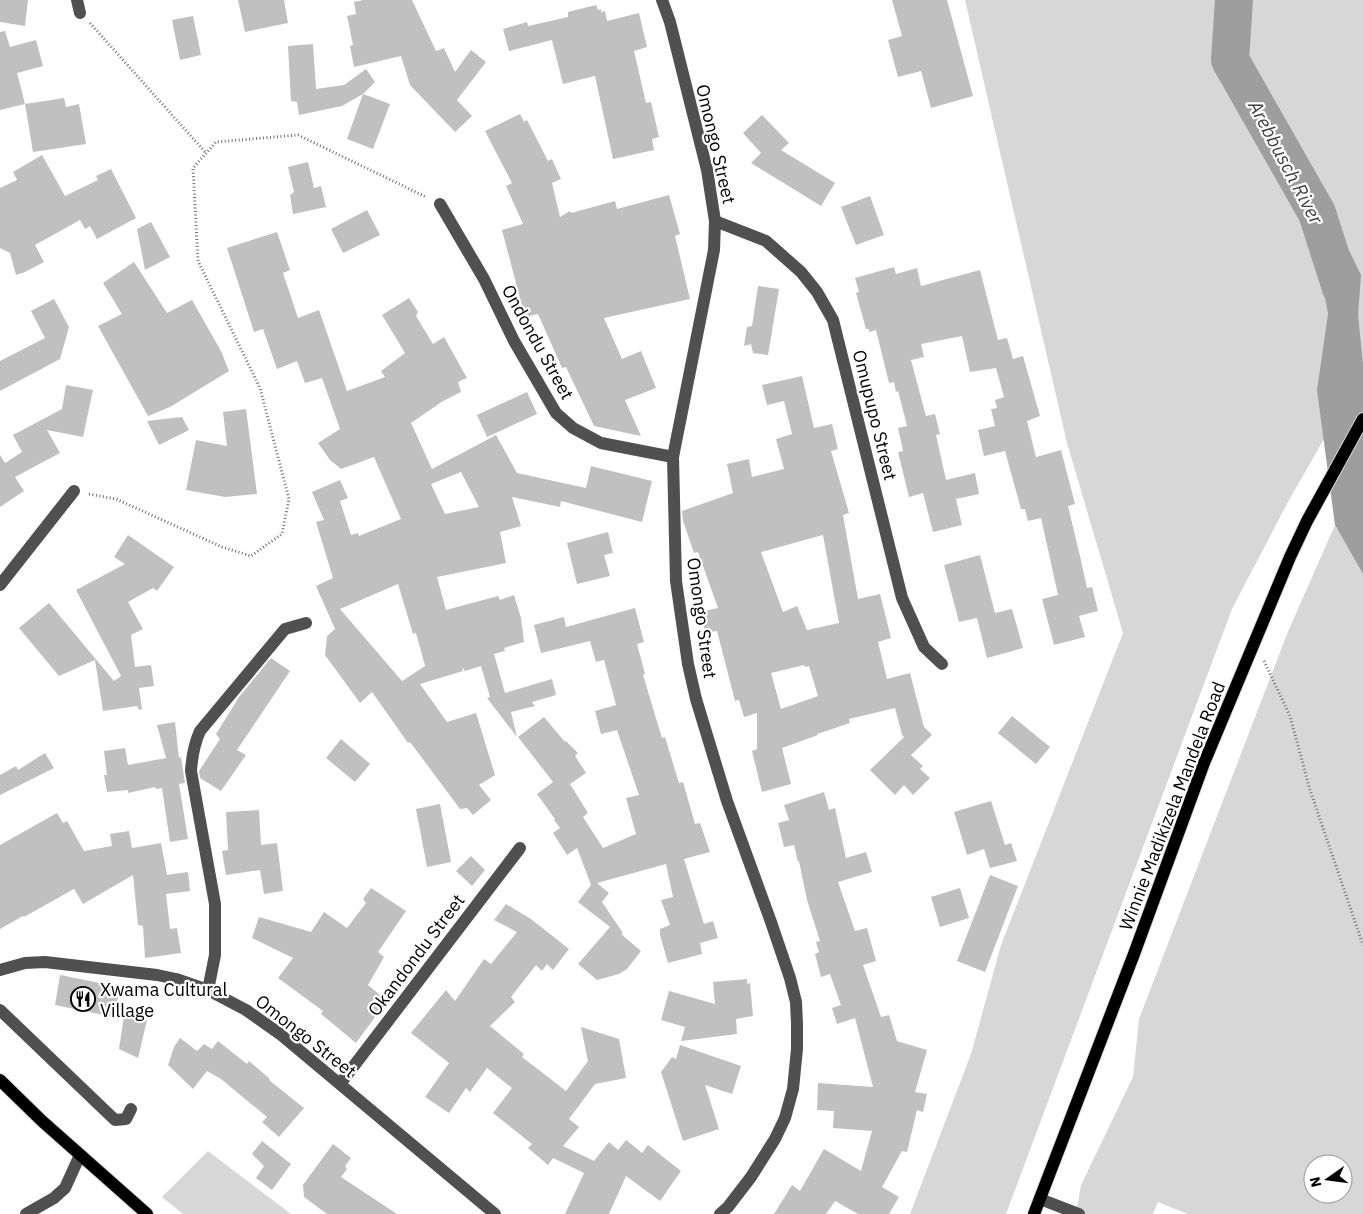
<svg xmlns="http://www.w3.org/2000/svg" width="1363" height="1214" viewBox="0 0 1363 1214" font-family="'IBM Plex Sans',sans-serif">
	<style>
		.green { fill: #d7d7d7; fill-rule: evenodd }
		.water { fill: #9e9e9e }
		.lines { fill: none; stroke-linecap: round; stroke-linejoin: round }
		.river { stroke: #9e9e9e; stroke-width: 38 }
		.building { fill: #c0c0c0; fill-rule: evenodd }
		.major-casing { stroke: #dbdbdb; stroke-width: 14 }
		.path { stroke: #727272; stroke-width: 3; stroke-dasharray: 1 2.5; stroke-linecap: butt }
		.minor { stroke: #505050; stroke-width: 12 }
		.major { stroke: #000; stroke-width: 12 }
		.labels { text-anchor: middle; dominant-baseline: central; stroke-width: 4.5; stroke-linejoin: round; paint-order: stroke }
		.street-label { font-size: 18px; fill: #000; stroke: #fff }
		.poi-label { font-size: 18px; fill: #000; stroke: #fff; text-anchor: start }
		.water-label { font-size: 19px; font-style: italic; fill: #3f3f3f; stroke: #fff }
	</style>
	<rect width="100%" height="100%" fill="#fff"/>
	<!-- green -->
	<g class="green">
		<path d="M965 0H1363V371L1289 500 1232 609 1006 1214H910L971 1054 1001 945 1123 633 1067 443Z"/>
		<path d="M1335 525 1363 574V1214H1188L1158 1202 1153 1214H1076L1081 1185 1133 1077 1139 1019 1287 634ZM1313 1164H1343V1194H1313Z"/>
		<path d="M208 1151 291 1214H183L162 1197Z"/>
	</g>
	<!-- water -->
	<path class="water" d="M1340 232 1361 275 1358 315 1363 364V574L1335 525 1317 390 1328 314 1316 245Z"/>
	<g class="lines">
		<!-- river -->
		<path class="river" d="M1234 0 1230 60 1317 213 1341 288"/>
	</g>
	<!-- building -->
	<g class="building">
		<path d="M0 0H28L25 26 0 22Z"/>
		<path d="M238 0H284L288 23 245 32Z"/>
		<path d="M363 0H412L436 51 444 48 455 72 471 50 486 62 457 100 472 116 455 132 410 85 401 56 354 67 350 46 353 45 347 16 356 14 354 2Z"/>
		<path d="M892 0H947L973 96 931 108 921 71 898 77 888 40 902 36Z"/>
		<path d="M596 5 598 10 601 9V12L605 11 607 21 639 13 647 47 634 51 646 103 651 102 659 137 652 139 654 150 613 159 595 76 563 84 552 40 509 51 503 29 527 22 528 26 568 17V12Z"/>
		<path d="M193 16 201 55 180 60 172 20Z"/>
		<path d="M5 31 10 47 36 40 43 66 17 73 25 104 0 110V32Z"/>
		<path d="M313 44 316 89 344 85 366 69 375 82 363 94 342 106 299 115 297 102 291 101 288 46Z"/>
		<path d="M363 94 390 104 373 149 347 139Z"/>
		<path d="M64 98 66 107 79 104 86 144 33 152 25 104Z"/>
		<path d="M520 114 524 122 527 120 548 161 552 159 561 179 552 183 560 217 570 211 571 213 615 201 617 209 669 195 680 234 675 236 690 299 604 318 622 359 641 351 656 388 625 400 641 436 594 426 566 367 562 368 538 314 525 317 502 230 523 224 506 186 512 183 485 131Z"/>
		<path d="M762 115 789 143 781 150 835 183 821 206 751 163 761 153 743 133Z"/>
		<path d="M42 155 65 196 98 180 96 176 111 169 136 218 97 239 90 226 85 229 80 220 35 245 44 262 25 272 16 275 10 253 0 248V188L17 180 13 172Z"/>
		<path d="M308 162 314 188 321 186 326 207 293 214 290 195 294 192 288 167Z"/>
		<path d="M870 196 884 235 856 245 841 207Z"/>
		<path d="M367 210 380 235 343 253 331 229Z"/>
		<path d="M151 222 170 257 145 270 137 229Z"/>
		<path d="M277 232 290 270 283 273 298 318 319 310 347 391 385 377 381 371 405 353 382 315 409 298 418 312 416 316 433 344 444 337 467 378 458 382 461 392 443 401 411 423 432 469 496 435 517 473 586 488 591 466 652 481 642 522 561 501 560 507 512 497 521 526 500 532 506 563 437 577 446 610 498 596 500 600 514 595 521 618 524 642 504 648 505 651 494 654 505 693 552 679 556 695 532 702 535 706 511 712 517 737 487 698 490 697 481 666 465 671 462 667 463 671 420 684 447 722 476 713 495 775 479 785 491 800 473 815 467 808 460 809 410 742 408 743 372 692 360 703 325 655 327 636 335 629 316 586 333 578 316 522 324 520 312 492 340 480 348 498 340 501 351 535 358 533 359 536 401 519 374 457 341 469 330 460 318 443 340 429 322 378 305 383 297 361 277 369 263 329 254 332 227 248ZM461 472 479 507 445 514 431 484ZM398 584 413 634 416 633 425 666 402 681 340 609Z"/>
		<path d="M134 262 167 313 192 300 221 351 229 371 170 407 148 416 98 326 122 314 103 283Z"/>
		<path d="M894 267 896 274 917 268 921 286 980 270 998 340 1007 338 1013 359 1023 356 1040 416 1027 421 1036 457 1061 450 1075 504 1068 506 1080 556 1087 588 1092 587 1098 611 1079 616 1085 637 1054 645 1042 599 1058 595 1041 518 1028 521 1025 509H1021L1005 451 984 456 978 430 995 426 991 409 997 408 995 400 1004 397 996 368 970 372 962 336 921 344 924 357 911 360 926 416 935 414 940 434 936 435 946 480 975 473 979 494 956 499 962 525 933 532 923 493 909 497 898 452 903 451 898 428 907 426 898 391 896 392 894 382 889 383 876 330 869 332V329H866L856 293 859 292 855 278Z"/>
		<path d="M758 286 779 289 768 355 753 353 751 344 744 346 747 327 752 326Z"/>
		<path d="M54 299 69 327 60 359 0 391V361L45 338 31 311Z"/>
		<path d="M802 376 814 428 832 424 838 449 831 451 849 513 843 515 858 599 880 594 891 638 878 642 887 679 910 673 924 727 932 735 911 755 923 766 920 769 930 778 913 795 904 785 895 795 870 770 904 737 902 735 895 708 849 719 850 723 817 734 818 735 782 748 791 784 762 792 752 751 757 749V713L744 717 739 700 735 701 717 631 705 633 700 612 718 608 698 552 694 553 683 521 682 511 733 493 727 464 749 459 752 477 784 469 776 439 792 434 784 401 767 405 762 385ZM823 535 839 623 807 630 797 606 783 612 761 552ZM804 665 805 667 809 666 818 696 781 709 771 673Z"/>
		<path d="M66 385 93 390 83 437 47 430 60 453 15 477 24 491 0 507V455L5 463 22 452 13 435 62 409Z"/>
		<path d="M527 392 537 414 487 437 477 415Z"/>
		<path d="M246 409 257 494 225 497 186 490 196 440 227 446 223 412Z"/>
		<path d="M182 417 189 430 159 445 147 421Z"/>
		<path d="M608 532 613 553 604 555 610 576 577 584 567 543Z"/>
		<path d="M128 535 174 567 157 591 153 588 128 602 143 629 131 635 135 667 151 665 154 686 139 688 142 709 139 710 137 706 103 711 95 660 59 676 19 628 49 603 114 681 121 676 76 590 125 564 114 557Z"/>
		<path d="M980 555 995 613 1012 609 1023 648 987 658 977 618 959 622 944 565Z"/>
		<path d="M635 608 644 642 637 644 645 674 643 675 662 738 665 737 679 783 683 782 695 824 700 823 710 852 684 859 704 924 713 921 718 938 700 943 702 954 668 963 660 935V929L670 925 661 900 673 897 666 864 597 883 609 893 602 902 623 933 621 934 641 951 627 969 619 974 597 980 578 964 610 927 578 902 591 885 577 848 567 855 553 833 560 828 554 820 555 819 537 794 553 782 518 737 544 717 565 742 566 741 578 753 575 756 586 773 570 784 588 813 583 817 603 848 636 834 626 798 639 795 619 736 617 730 601 734 595 711 616 705 604 660 596 662 590 641 541 653 534 625 564 617 566 627Z"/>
		<path d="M271 658 290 671 237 750 246 755 221 791 200 778 199 771 220 739 216 734 239 697Z"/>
		<path d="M1012 716 1050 747 1036 764 998 733Z"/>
		<path d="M175 722 179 758 181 757 185 783 179 784 188 839 170 842 162 788 156 789 155 787 128 793V790L107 792 104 775H107L104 751 125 748 128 765 166 758 157 725Z"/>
		<path d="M341 739 370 764 355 782 326 758Z"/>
		<path d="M45 753 54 768 0 795V775L16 766 18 770Z"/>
		<path d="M824 792 829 810 835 808 846 858 866 852 872 872 838 882 855 931 867 928 876 961 863 965 881 1017 889 1015 897 1041 927 1050 915 1092 927 1094 923 1112 917 1110 907 1152 902 1151 882 1187 899 1197 889 1214H858L835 1201 826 1214H774L792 1185 800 1191 824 1149 861 1171 872 1131 833 1128 834 1111 817 1110 818 1083 873 1087 855 1018 837 1024 832 1008 841 1005 830 974 821 977 815 954 819 952 816 942 820 941 807 900 799 861 798 862 794 845 784 847 778 823 789 820 784 805Z"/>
		<path d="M991 801 1005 845 1011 843 1017 861 990 868 984 849 967 855 954 812Z"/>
		<path d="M440 804 451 862 427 867 416 809Z"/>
		<path d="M259 810 261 845 277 843 283 891 264 894 260 870 226 875 222 851 228 850 226 812Z"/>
		<path d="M57 813 63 823 67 821 84 851 112 846 110 834 129 831 132 848 161 843 167 875 188 872 190 891 166 894 170 929 177 928 181 953 145 958 143 926 138 925 133 875 83 904 74 889 24 917 23 916 0 929V845Z"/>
		<path d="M471 856 485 870 472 886 456 871Z"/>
		<path d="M990 875 1018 886 985 972 957 961Z"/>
		<path d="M371 888 406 911 378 952 384 957 368 985 387 1001 356 1043 321 1014 323 1011 278 978 293 958 252 938 259 917 311 932 324 912 347 928 366 903 363 899Z"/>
		<path d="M960 888 969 918 940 927 931 897Z"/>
		<path d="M506 904 531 919 569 949 553 970 547 964 542 971 536 965 511 997 515 1002 490 1026 524 1054 522 1057 566 1091 588 1061 581 1027 619 1039 626 1078 595 1084 569 1119 579 1127 563 1146 594 1161 609 1142 618 1150 626 1140 642 1153 648 1145 681 1171 660 1201 626 1176 609 1214H565L584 1173 553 1158 548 1165 528 1148 532 1144 493 1113 512 1088 487 1068 470 1092 466 1088 449 1113 425 1097 449 1063 411 1033 446 990 455 1001 484 959 491 964 517 932 494 920Z"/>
		<path d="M60 975 120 987 114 1017 55 1005Z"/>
		<path d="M747 979V984L750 983 753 1016 736 1019 737 1034 681 1041 685 1027 661 1020 669 991 715 1004 713 982Z"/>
		<path d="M125 1010 147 1020 138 1058 119 1049Z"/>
		<path d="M180 1038 197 1051 204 1044 212 1049 218 1041 247 1064 249 1061 270 1079 269 1080 304 1108 279 1137 262 1122 267 1117 221 1079 207 1071 193 1089 168 1065 174 1047Z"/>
		<path d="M680 1045 741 1066 732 1094 705 1085 719 1129 683 1141 661 1072 672 1057 676 1059Z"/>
		<path d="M262 1141 291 1164 272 1190 256 1178 264 1166 252 1154Z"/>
		<path d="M333 1144 351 1158 345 1166 347 1169 341 1177 397 1214H327L304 1197 303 1185Z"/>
	</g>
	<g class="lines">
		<defs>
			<g id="major">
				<path d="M0 1080 42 1121 147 1214"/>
				<path d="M1034 1214 1134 954 1204 763 1290 557 1307 521 1363 419"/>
			</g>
		</defs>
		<!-- major casing -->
		<use href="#major" class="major-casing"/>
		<!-- path -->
		<g class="path">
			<path d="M90 23 206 153"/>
			<path d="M89 494 116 499 222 547 251 556 282 534 289 499 260 388 198 261 193 168 216 142 298 135 426 197"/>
			<path d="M1264 661 1290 716 1310 790 1363 945"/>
		</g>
		<!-- minor -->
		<g class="minor">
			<path d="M77 0 80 13"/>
			<path d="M662 0 670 22 707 170 715 221 714 250 673 457 676 581 688 664 696 699 727 801 771 922 790 978 796 1002 797 1024V1049L793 1089 785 1118 775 1139 751 1177 728 1207 720 1214"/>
			<path d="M440 204 484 279 514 341 556 413 573 428 601 443 673 457"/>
			<path d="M715 221 766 241 801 272 817 292 833 320 902 598 924 647 942 664"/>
			<path d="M0 585 74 491"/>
			<path d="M0 970 25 963 45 962 157 975 176 979 208 990 246 1010 280 1034 495 1214"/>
			<path d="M208 990 215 955V904L191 771C192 756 194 744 200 731L285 629 306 623"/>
			<path d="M0 1010 115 1120 126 1119 131 1109"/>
			<path d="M340 1084 520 848"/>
			<path d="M1040 1199 1079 1214"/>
			<path d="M26 1214 54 1198 65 1188 80 1155"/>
		</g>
		<!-- major -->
		<use href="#major" class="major"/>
	</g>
	<!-- icons -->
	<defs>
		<symbol id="restaurant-ring" viewBox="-11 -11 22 22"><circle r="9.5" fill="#fff" stroke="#000" stroke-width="1.5"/><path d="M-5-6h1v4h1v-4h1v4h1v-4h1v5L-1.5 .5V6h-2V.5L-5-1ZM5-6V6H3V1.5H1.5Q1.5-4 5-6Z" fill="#000"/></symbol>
	</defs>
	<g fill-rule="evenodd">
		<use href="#restaurant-ring" x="69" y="985" width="28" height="28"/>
	</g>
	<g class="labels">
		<!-- street labels -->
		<g class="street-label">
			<text transform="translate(716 144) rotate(77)">Omongo Street</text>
			<text transform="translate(538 342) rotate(61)">Ondondu Street</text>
			<text transform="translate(875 415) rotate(76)">Omupupo Street</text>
			<text transform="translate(702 618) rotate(82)">Omongo Street</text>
			<text transform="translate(1172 806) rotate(-69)">Winnie Madikizela Mandela Road</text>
			<text transform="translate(416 955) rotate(-53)">Okandondu Street</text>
			<text transform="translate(306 1036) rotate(38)">Omongo Street</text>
		</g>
		<!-- poi labels -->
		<g class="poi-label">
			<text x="100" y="989">Xwama Cultural<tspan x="100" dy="21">Village</tspan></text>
		</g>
		<!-- water labels -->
		<g class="water-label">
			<text transform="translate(1286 162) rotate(62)">Arebbusch River</text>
		</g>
	</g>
	<!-- north arrow -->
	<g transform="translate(1328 1179) rotate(256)"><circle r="24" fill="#ffffff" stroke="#999999"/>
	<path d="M0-4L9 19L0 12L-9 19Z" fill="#000000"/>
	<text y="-8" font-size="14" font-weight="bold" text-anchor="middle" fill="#000000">N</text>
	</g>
</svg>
